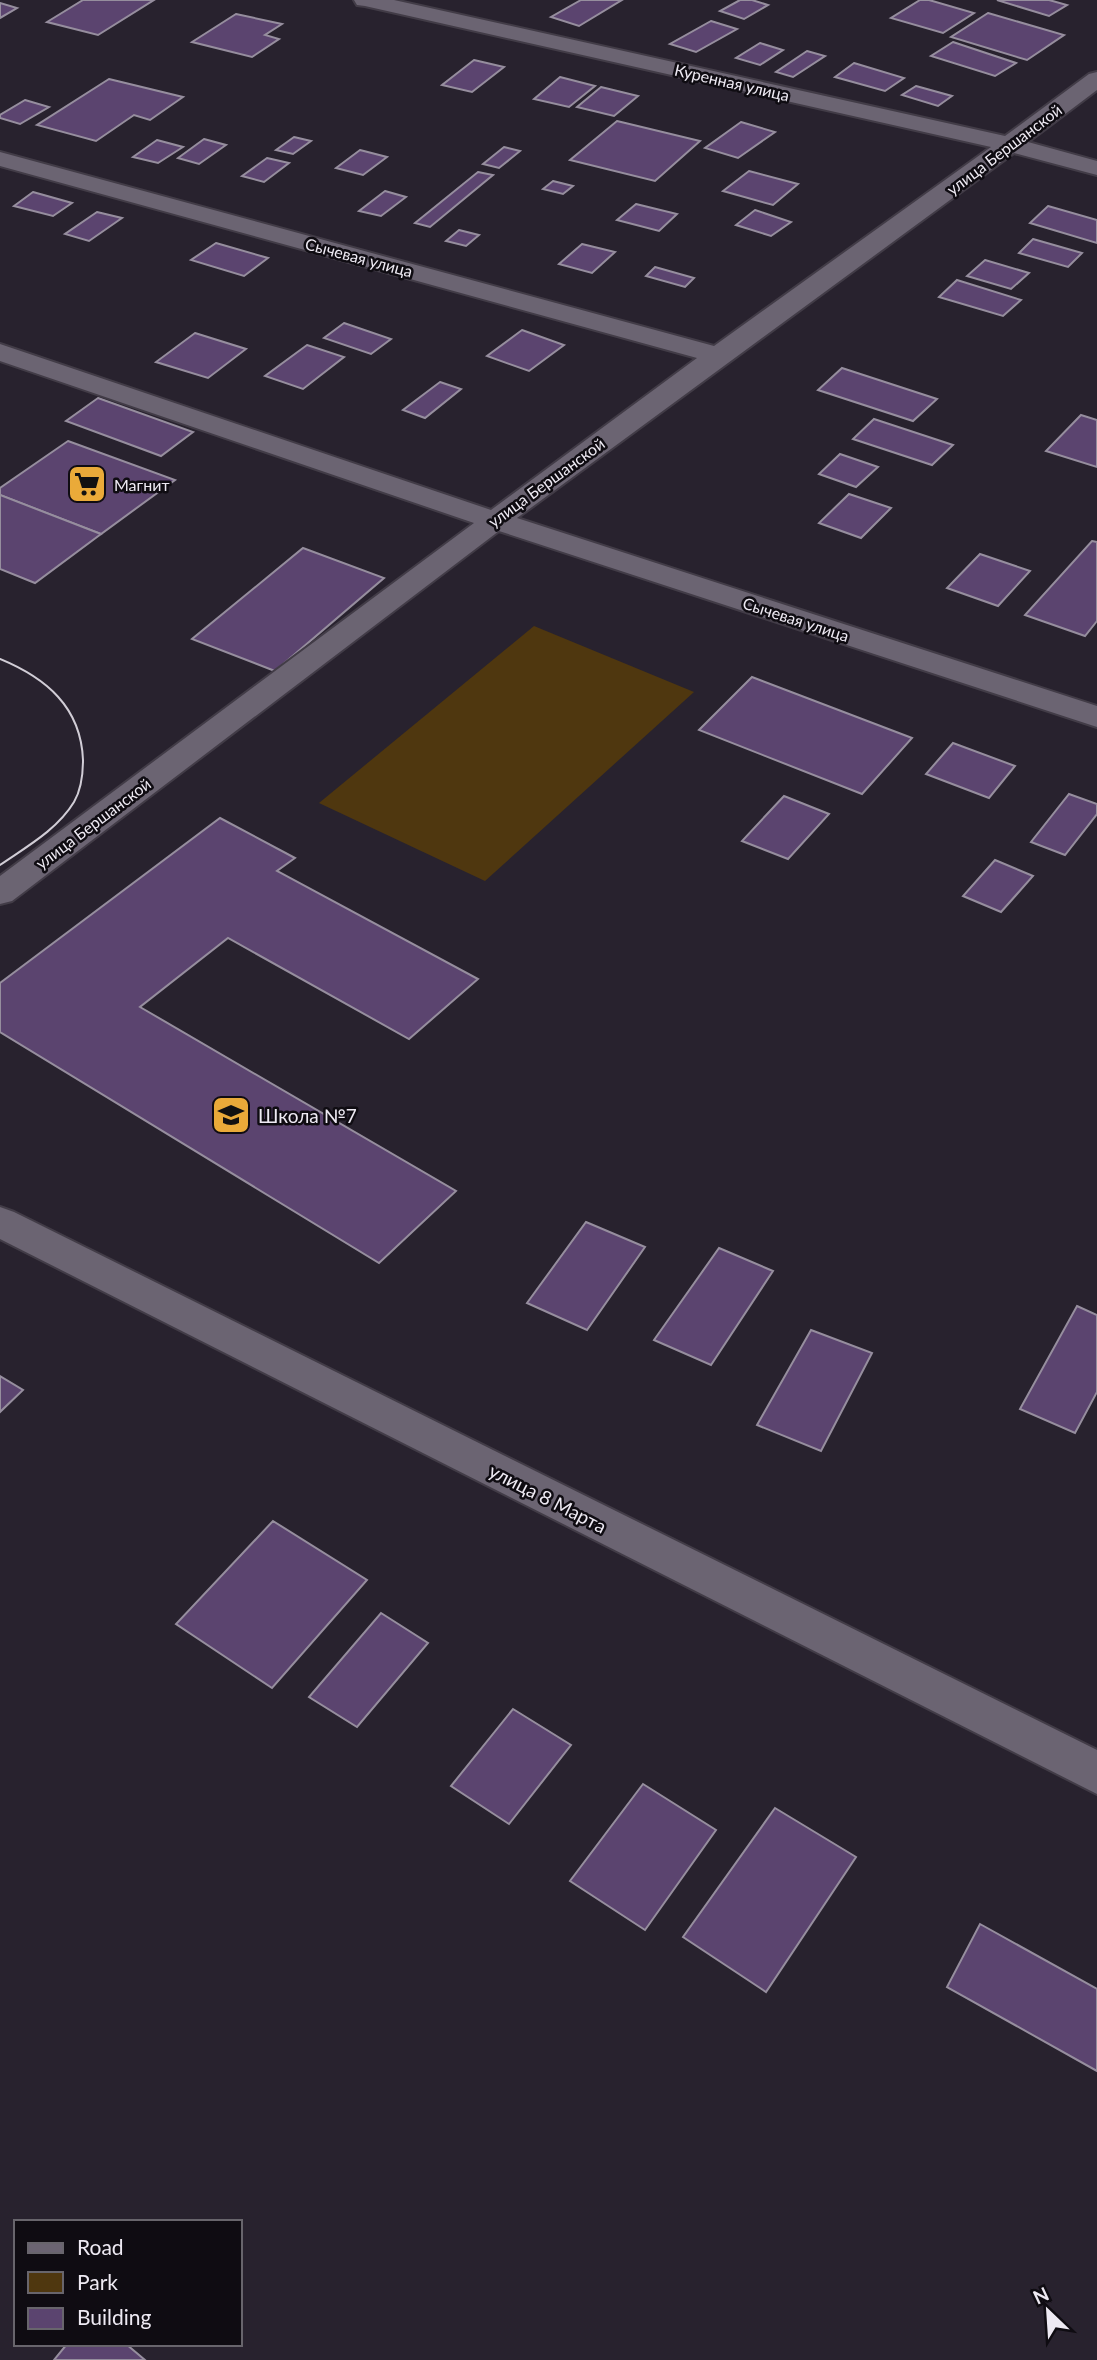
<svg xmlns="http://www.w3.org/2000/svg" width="1097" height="2360" viewBox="0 0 1097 2360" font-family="Lato,sans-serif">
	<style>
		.green { fill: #4f370f }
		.building { fill: #5b446f; stroke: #968e9e; stroke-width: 2 }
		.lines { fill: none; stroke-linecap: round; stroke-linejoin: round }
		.minor-casing { stroke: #423c47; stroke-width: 4 }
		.minor { fill: #6b6472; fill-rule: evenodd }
		.tram { stroke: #d1cdd6; stroke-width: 2 }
		.labels { text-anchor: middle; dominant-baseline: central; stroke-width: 5; stroke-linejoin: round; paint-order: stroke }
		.far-street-label { font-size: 16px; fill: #eeeaf3; stroke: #0f0c12 }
		.far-poi-label { font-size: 16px; fill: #eeeaf3; stroke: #0f0c12; text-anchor: start }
		.poi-label { font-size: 19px; fill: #eeeaf3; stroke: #0f0c12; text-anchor: start }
		.street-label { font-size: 19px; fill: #eeeaf3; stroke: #0f0c12 }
	</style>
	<rect width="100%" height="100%" fill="#28222e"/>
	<!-- green -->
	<path class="green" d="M534 626 694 692 485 881 319 803Z"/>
	<!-- building -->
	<g class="building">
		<path d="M83 0H154L98 35 47 22Z"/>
		<path d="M581 0H622L579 26 551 17Z"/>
		<path d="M740 0H752L768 5 744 19 720 11Z"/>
		<path d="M920 0H929L974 13 943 33 891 18Z"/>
		<path d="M997 0H1049L1067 5 1049 16Z"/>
		<path d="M0 3 17 8 0 18Z"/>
		<path d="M988 13 1064 35 1027 60 951 37Z"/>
		<path d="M236 14 282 24 265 35 279 39 252 57 192 42Z"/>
		<path d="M711 21 737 29 696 52 670 44Z"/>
		<path d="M953 42 1016 63 995 76 931 56Z"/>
		<path d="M760 43 783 50 760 65 736 58Z"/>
		<path d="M807 51 825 56 793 77 776 72Z"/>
		<path d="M474 60 504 67 472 92 442 85Z"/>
		<path d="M854 63 904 78 885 91 835 77Z"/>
		<path d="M560 77 595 86 569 107 534 99Z"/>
		<path d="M109 79 183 97 150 120 134 115 96 141 37 125Z"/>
		<path d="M916 86 952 96 938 106 902 95Z"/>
		<path d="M601 87 638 96 614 116 577 107Z"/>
		<path d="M25 100 49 107 20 124 0 118V115Z"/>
		<path d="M617 121 700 141 655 181 570 160Z"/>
		<path d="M741 122 775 132 738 158 705 148Z"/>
		<path d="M294 137 311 141 293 154 276 150Z"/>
		<path d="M204 139 226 145 199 164 178 158Z"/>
		<path d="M157 140 183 147 158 163 133 157Z"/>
		<path d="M504 147 520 151 499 168 483 164Z"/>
		<path d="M360 150 387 157 363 175 336 168Z"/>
		<path d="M267 158 289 163 264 182 242 176Z"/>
		<path d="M749 171 798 184 773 205 723 191Z"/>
		<path d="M478 172 493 175 430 227 415 223Z"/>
		<path d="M553 181 573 186 563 194 543 189Z"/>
		<path d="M385 191 406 197 381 216 359 211Z"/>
		<path d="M33 192 72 203 53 216 14 206Z"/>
		<path d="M636 204 677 214 659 231 617 220Z"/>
		<path d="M1048 206 1097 220V243L1030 223Z"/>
		<path d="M755 210 791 222 771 236 736 225Z"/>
		<path d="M97 212 122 218 89 241 65 234Z"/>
		<path d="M459 230 479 235 466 246 446 241Z"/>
		<path d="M1033 239 1082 253 1068 267 1019 253Z"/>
		<path d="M216 243 268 258 244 276 191 260Z"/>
		<path d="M582 244 615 252 592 273 559 264Z"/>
		<path d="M985 260 1029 273 1011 289 967 276Z"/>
		<path d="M655 267 694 278 685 287 646 276Z"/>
		<path d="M957 280 1021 300 1003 316 939 297Z"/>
		<path d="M344 323 391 339 371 354 324 338Z"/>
		<path d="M522 330 564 345 529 371 487 356Z"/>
		<path d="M195 333 246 349 208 378 156 362Z"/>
		<path d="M307 345 344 357 303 389 265 376Z"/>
		<path d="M842 368 937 399 913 421 818 390Z"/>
		<path d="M440 382 461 389 425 418 403 410Z"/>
		<path d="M98 398 193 432 161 456 66 421Z"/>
		<path d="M1081 415 1097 420V467L1046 451Z"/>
		<path d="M874 419 953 445 932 465 853 439Z"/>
		<path d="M68 441 175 480 101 534 0 495V488Z"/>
		<path d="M840 454 878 467 856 487 819 474Z"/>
		<path d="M849 494 891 508 861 538 819 523Z"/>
		<path d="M0 495 101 534 35 583 0 569Z"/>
		<path d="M1092 541 1097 542V621L1085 636 1025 615Z"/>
		<path d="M303 548 384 578 275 671 192 639Z"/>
		<path d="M980 554 1030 571 998 606 947 588Z"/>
		<path d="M752 677 912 738 862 794 699 730Z"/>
		<path d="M953 743 1015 766 989 798 926 774Z"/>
		<path d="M1069 794 1097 804V814L1065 855 1031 842Z"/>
		<path d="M784 796 829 814 788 859 742 841Z"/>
		<path d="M220 818 295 858 277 871 478 979 409 1039 228 938 140 1007 456 1191 379 1263 0 1032V983Z"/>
		<path d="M995 860 1033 876 1001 912 963 896Z"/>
		<path d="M586 1222 645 1247 587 1330 527 1303Z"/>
		<path d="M719 1248 773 1271 711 1365 654 1340Z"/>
		<path d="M1077 1306 1097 1315V1392L1075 1433 1020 1409Z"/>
		<path d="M811 1330 872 1353 821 1451 757 1425Z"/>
		<path d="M0 1376 23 1390 0 1412Z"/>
		<path d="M273 1521 367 1580 272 1688 176 1624Z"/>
		<path d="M381 1613 428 1643 357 1727 309 1697Z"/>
		<path d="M513 1709 571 1745 509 1824 451 1786Z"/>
		<path d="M643 1784 716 1830 645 1930 570 1881Z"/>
		<path d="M775 1808 856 1857 766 1992 683 1937Z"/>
		<path d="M980 1924 1097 1989V2071L947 1987Z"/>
		<path d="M67 2344H126L145 2360H54Z"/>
	</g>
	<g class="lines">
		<defs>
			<g id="minor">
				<path d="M354 0H394L1005 136 1089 74 1097 72V90L1028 142 1097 161V175L1014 153 517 518 1097 706V727L499 531 12 901 0 904V876L474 523 0 361V344L491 510 697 358 0 166V152L714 346 991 147 365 6 357 5Z"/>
				<path d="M0 1207 14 1212 1097 1750V1794L0 1239Z"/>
			</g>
		</defs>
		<!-- minor casing -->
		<use href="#minor" class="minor-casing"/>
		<!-- minor -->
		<use href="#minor" class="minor"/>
		<!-- tram -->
		<path class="tram" d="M0 659C46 678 81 707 83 760 83 774 81 790 74 802 57 830 26 847 0 865"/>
	</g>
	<!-- icons -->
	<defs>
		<symbol id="supermarket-square" viewBox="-11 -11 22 22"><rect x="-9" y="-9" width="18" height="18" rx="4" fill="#eaaa39" stroke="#0f0c12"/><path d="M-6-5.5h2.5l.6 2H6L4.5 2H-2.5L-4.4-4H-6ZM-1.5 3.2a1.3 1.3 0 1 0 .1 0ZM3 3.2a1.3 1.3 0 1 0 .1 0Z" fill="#111"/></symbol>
		<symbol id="school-square" viewBox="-11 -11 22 22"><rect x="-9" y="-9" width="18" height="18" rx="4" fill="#eaaa39" stroke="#0f0c12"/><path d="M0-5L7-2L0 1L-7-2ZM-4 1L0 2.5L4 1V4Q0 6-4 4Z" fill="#111"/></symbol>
	</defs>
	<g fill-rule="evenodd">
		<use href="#supermarket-square" x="65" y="462" width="44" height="44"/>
		<use href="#school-square" x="209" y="1093" width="44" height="44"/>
	</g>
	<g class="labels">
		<!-- far-street labels -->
		<g class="far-street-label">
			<text transform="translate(732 82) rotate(13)">Куренная улица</text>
			<text transform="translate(1004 149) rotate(-37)">улица Бершанской</text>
			<text transform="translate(359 257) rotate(15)">Сычевая улица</text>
			<text transform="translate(546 482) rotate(-36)">улица Бершанской</text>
			<text transform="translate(796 619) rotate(18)">Сычевая улица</text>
			<text transform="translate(93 823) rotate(-37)">улица Бершанской</text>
		</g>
		<!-- far-poi labels -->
		<g class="far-poi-label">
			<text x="114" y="484">Магнит</text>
		</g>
		<!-- poi labels -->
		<g class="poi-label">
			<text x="258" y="1115">Школа №7</text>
		</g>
		<!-- street labels -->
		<g class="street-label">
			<text transform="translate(548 1498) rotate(27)">улица 8 Марта</text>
		</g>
	</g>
	<!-- legend -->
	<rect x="14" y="2220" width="228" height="126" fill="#0f0c12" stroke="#68656c" stroke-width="2"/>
	<rect x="28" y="2243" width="35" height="10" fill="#6b6472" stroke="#68656c" stroke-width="2"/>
	<text x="77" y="2255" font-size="21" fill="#eeeaf3">Road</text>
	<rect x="28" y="2272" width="35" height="21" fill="#4f370f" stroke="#68656c" stroke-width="2"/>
	<text x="77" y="2290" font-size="21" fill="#eeeaf3">Park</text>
	<rect x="28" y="2308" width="35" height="21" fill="#5b446f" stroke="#68656c" stroke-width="2"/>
	<text x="77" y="2325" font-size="21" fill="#eeeaf3">Building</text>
	<!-- north arrow -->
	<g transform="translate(1048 2311) rotate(335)" stroke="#0f0c12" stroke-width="5" paint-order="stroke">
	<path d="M0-5L12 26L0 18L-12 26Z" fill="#eeeaf3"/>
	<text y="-10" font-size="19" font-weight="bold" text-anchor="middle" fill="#eeeaf3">N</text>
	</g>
</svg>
